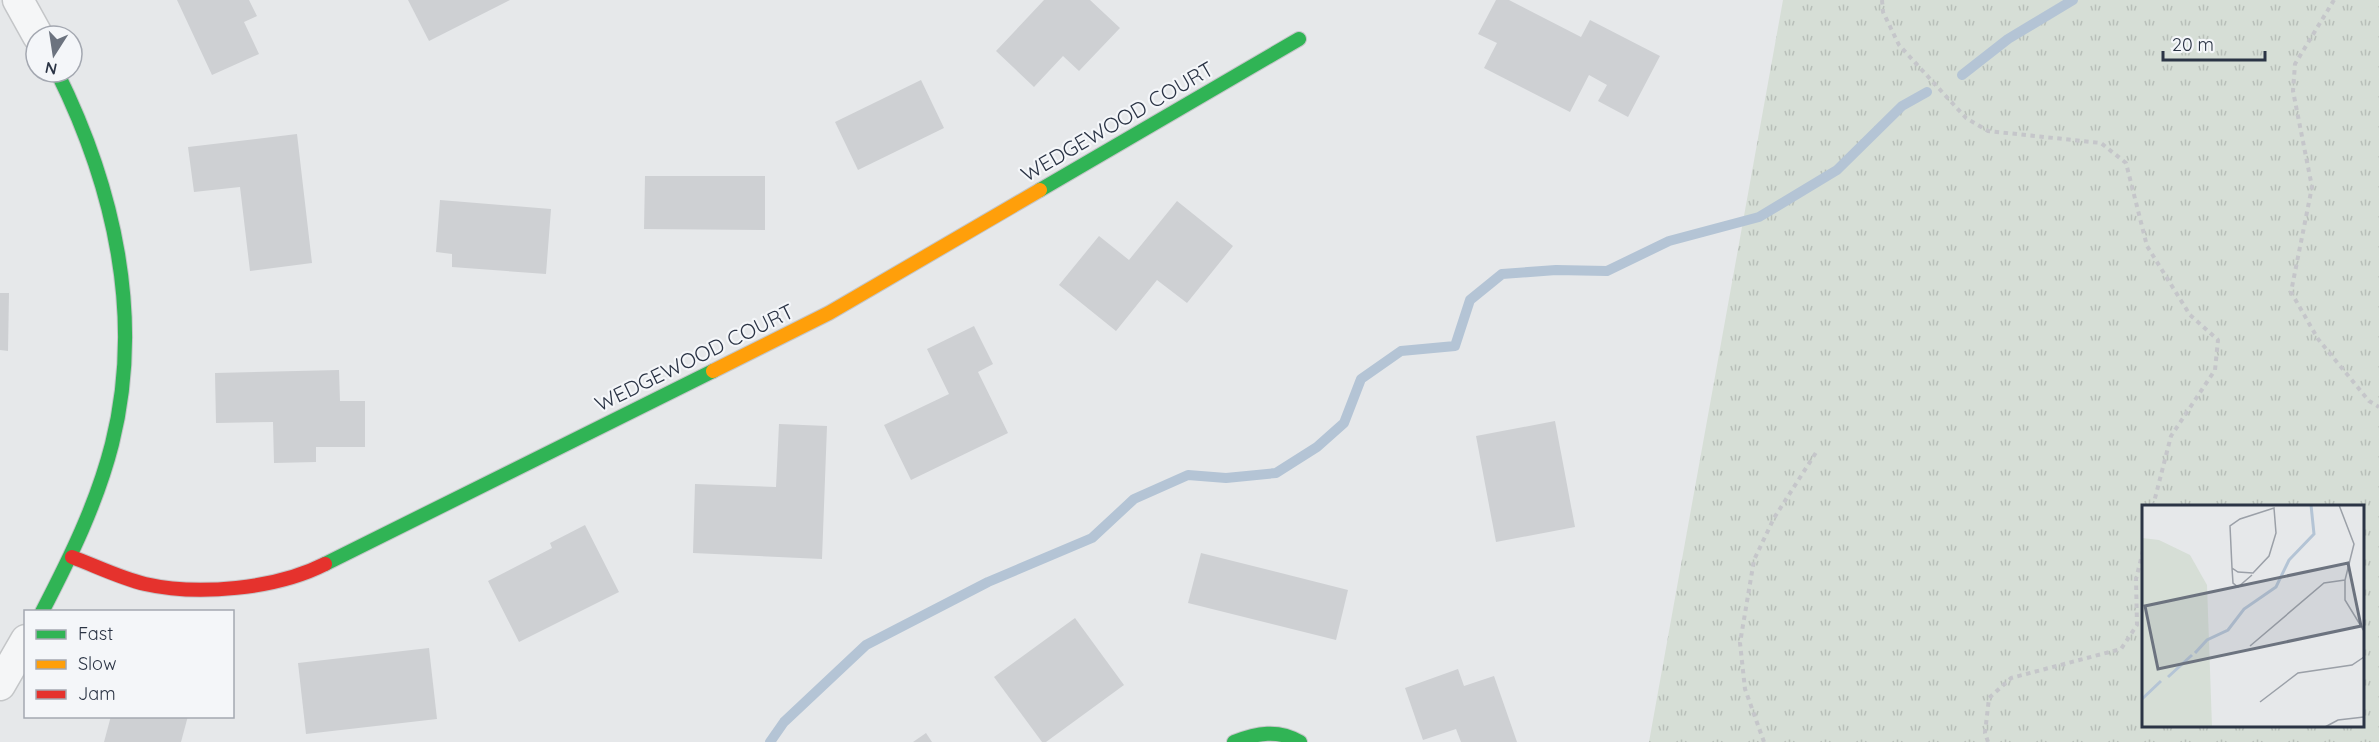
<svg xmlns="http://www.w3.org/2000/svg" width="2379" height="742" viewBox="0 0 2379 742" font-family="Quicksand,sans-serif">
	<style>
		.grass { fill: url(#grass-tufts); fill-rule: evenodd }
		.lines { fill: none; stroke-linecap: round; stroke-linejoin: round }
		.stream { stroke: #b4c4d5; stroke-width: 10 }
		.building { fill: #ced0d3 }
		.street-casing { stroke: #c4c6c8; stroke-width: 33 }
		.fast-casing { stroke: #c4c6c8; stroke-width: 16 }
		.slow-casing { stroke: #c4c6c8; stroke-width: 16 }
		.jam-casing { stroke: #c4c6c8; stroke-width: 16 }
		.path { stroke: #c5c6ca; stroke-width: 4; stroke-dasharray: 4.5 4.5; stroke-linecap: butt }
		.street { stroke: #f5f6f7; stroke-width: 30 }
		.fast { stroke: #30b455; stroke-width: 14 }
		.slow { stroke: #ff9f0a; stroke-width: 14 }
		.jam { stroke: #e5322d; stroke-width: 14 }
		.labels { text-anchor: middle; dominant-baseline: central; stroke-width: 4.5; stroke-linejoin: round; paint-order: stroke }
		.street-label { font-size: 21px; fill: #2b3445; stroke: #f4f6f9 }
		.inset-river { fill: none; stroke: #b4c4d5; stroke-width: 3 }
		.inset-road { fill: none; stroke: #9ba0a8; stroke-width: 1.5 }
		.view { fill: #6c737f; fill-opacity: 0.15; stroke: #6c737f; stroke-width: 3 }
		.inset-edge { fill: none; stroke: #2b3445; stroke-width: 3 }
	</style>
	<defs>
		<pattern id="grass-tufts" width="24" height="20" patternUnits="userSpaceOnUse" patternTransform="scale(1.5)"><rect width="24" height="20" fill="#d6ded6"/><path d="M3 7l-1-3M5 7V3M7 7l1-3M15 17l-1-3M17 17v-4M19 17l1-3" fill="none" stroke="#b8bfb9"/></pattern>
	</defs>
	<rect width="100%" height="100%" fill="#e6e8ea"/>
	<!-- grass -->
	<path class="grass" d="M1783 0H2379V742H1649ZM2144 506H2362V726H2144Z"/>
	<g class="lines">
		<!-- stream -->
		<g class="stream">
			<path d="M1962 75 2008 39 2073 0"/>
			<path d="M770 742 784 722 866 645 988 582 1092 538 1134 499 1188 475 1226 478 1276 473 1317 447 1344 423 1361 379 1401 351 1455 346 1470 300 1502 274 1556 270 1607 271 1669 241 1759 217 1837 170 1902 106 1927 92"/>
		</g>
	</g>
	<!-- building -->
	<g class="building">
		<path d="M177 0H249L257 16 244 22 259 54 212 75Z"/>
		<path d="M408 0H510L429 41Z"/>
		<path d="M1044 0H1090L1120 28 1079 71 1063 56 1034 87 996 51Z"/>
		<path d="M1496 0H1509L1581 37 1590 20 1660 56 1628 117 1598 101 1607 85 1589 75 1570 112 1484 68 1497 43 1478 34Z"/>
		<path d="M921 80 944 128 858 170 835 122Z"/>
		<path d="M297 134 312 263 250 271 240 187 194 192 188 147Z"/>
		<path d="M645 176H765V230L644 229Z"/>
		<path d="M440 200 551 209 546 274 452 267V254L436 252Z"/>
		<path d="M1177 201 1233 246 1187 303 1157 280 1116 331 1059 285 1099 236 1129 260Z"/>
		<path d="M0 293H9L8 351 0 350Z"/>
		<path d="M974 326 993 364 978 372 1008 433 911 480 884 425 949 394 927 349Z"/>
		<path d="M339 370 340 401H365V447H316V462L274 463 273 422 216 423 215 373Z"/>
		<path d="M1555 421 1575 527 1496 542 1476 436Z"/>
		<path d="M779 424 827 426 822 559 693 553 695 484 776 487Z"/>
		<path d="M585 525 619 592 519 642 488 581 552 548 550 543Z"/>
		<path d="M1201 553 1348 590 1336 640 1188 603Z"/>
		<path d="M1075 618 1124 685 1046 742H1042L994 677Z"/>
		<path d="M429 648 437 719 306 734 298 663Z"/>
		<path d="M1458 669 1464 686 1494 676 1517 742H1461L1456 729 1423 740 1405 688Z"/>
		<path d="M111 716H188L181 742H104Z"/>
		<path d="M926 733 932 742H913Z"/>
	</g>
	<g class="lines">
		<defs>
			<g id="street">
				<path d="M18 0 38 36"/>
				<path d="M0 685 26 640"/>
			</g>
			<g id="fast">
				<path d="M1040 190 1299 39"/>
				<path d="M325 564 713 371"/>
				<path d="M42 612C70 558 97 503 112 444 144 317 114 187 57 72"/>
				<path d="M1234 742C1257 733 1278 729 1300 742"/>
			</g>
			<path id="slow" d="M713 371 829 313 1040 190"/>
			<path id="jam" d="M72 557C96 566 120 578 145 584 198 596 276 589 325 564"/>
		</defs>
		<!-- street casing -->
		<use href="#street" class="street-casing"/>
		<!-- fast casing -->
		<use href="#fast" class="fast-casing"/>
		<!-- slow casing -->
		<use href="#slow" class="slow-casing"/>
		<!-- jam casing -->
		<use href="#jam" class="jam-casing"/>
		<!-- path -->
		<g class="path">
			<path d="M1882 0 1883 12 1899 45 1966 118 1988 131 2101 143 2126 163 2147 246 2190 315 2218 340 2215 370 2171 436 2153 506"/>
			<path d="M2334 0 2295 64 2293 91 2312 187 2291 292 2318 339 2369 401 2379 407"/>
			<path d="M1764 742 1745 689 1740 643 1754 560 1774 518 1817 451"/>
			<path d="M1988 742 1985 733 1989 698 2011 678 2121 649 2137 625 2136 579 2144 547"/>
		</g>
		<!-- street -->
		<use href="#street" class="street"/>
		<!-- fast -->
		<use href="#fast" class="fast"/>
		<!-- slow -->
		<use href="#slow" class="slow"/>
		<!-- jam -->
		<use href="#jam" class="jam"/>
	</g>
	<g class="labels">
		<!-- street labels -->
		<g class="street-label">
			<text transform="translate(1117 121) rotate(-30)">WEDGEWOOD COURT</text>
			<text transform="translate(694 357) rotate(-26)">WEDGEWOOD COURT</text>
		</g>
	</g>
	<!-- overview -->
	<g transform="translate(2142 505)">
		<rect width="222" height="222" fill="#e6e8ea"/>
		<path d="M0 33 17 35 48 50 65 80 70 222H0Z" fill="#d6ded6"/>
		<path class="inset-river" d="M53 148 65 135 86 125 102 104 134 82 147 55 172 29 169 0M26 172 50 150M0 194 19 176"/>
		<path class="inset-road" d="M197 0 212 39 203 75V95L222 126M132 3 134 28 127 51 111 68 96 67 90 63 88 21 98 14ZM90 63 91 78 96 82 110 70M108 141 182 78 203 75M118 197 156 168 210 160 222 152M183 222 196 215 222 212"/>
		<path class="view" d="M206 58 219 121 16 164 3 101Z"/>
		<rect width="222" height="222" class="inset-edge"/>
	</g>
	<!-- legend -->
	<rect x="24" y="610" width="210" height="108" fill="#f4f6f9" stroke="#a4a8b1" stroke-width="1.5"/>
	<rect x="36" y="630" width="30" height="9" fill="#30b455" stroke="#a4a8b1" stroke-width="1.5"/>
	<text x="78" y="640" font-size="18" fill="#2b3445">Fast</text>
	<rect x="36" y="660" width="30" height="9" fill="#ff9f0a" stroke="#a4a8b1" stroke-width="1.5"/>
	<text x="78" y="670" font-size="18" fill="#2b3445">Slow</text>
	<rect x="36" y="690" width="30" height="9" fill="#e5322d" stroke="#a4a8b1" stroke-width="1.5"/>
	<text x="78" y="700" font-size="18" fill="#2b3445">Jam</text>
	<!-- north arrow -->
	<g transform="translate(54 54) rotate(192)"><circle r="28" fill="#f4f6f9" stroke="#a4a8b1" stroke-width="1.5"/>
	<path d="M0-4.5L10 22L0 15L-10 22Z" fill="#6c737f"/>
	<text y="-9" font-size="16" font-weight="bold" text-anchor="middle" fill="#2b3445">N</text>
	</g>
	<!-- scale -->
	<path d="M2163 51v9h102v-9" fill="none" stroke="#2b3445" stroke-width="3"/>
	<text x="2172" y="51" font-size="18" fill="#2b3445" stroke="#f4f6f9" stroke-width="4.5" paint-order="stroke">20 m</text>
</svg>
